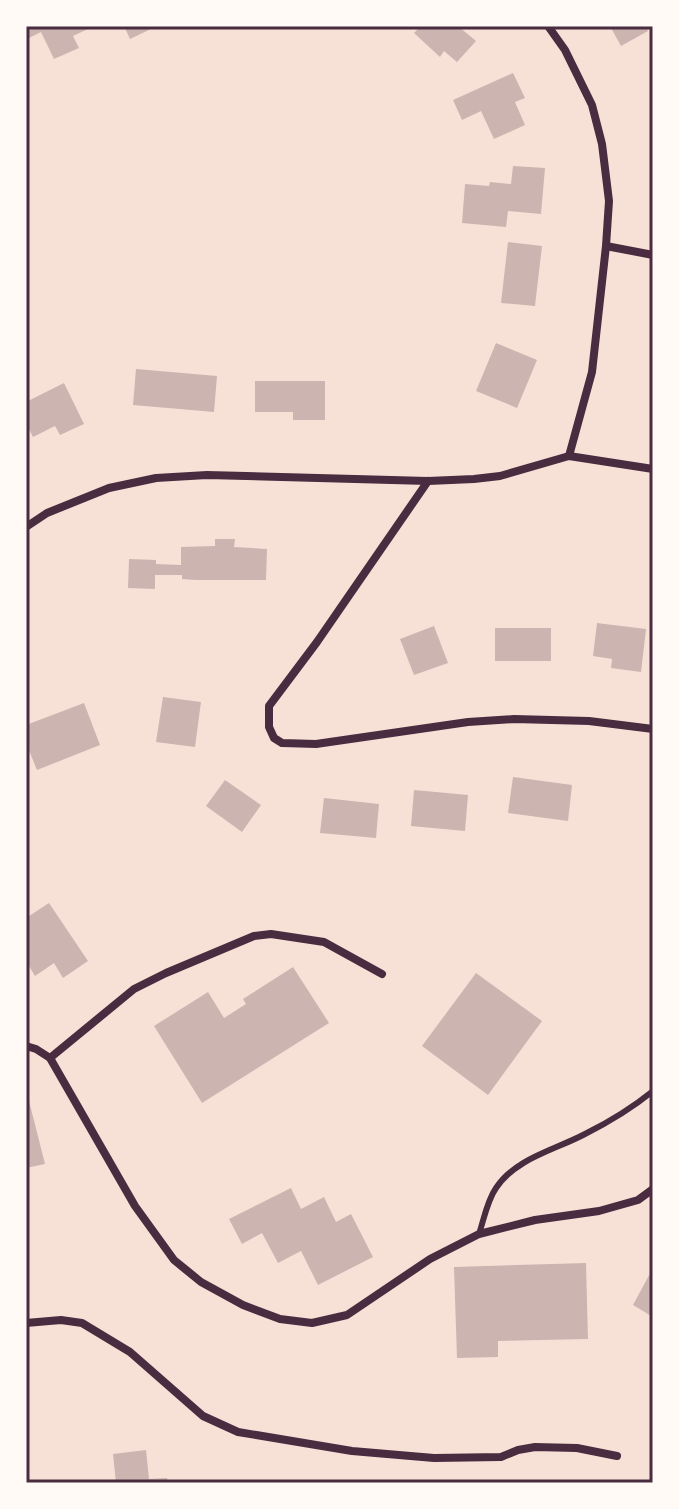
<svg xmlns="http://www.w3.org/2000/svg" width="679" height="1509" viewBox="0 0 679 1509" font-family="'Open Sans',sans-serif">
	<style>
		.building { fill: #ccb4b1 }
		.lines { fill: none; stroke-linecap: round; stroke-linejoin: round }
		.service { stroke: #4a2c40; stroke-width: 6 }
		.minor { stroke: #4a2c40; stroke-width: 8 }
		.neatline { fill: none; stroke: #4a2c40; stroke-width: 3 }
	</style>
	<rect width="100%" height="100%" fill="#f7e1d7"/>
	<!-- building -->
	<g class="building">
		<path d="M26 26H86L88 29 73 36 79 48 54 59 41 32 29 38Z"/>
		<path d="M124 26H157L130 39Z"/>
		<path d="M421 26H458L476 41 457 62 444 51 440 57 414 33Z"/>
		<path d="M610 26H646L648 31 621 46Z"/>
		<path d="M513 73 525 98 515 102 525 125 494 139 481 111 462 120 453 100Z"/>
		<path d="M513 166 545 168 541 214 508 211 506 227 462 223 465 184 489 186 490 182 511 184Z"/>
		<path d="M508 242 542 246 535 306 501 303Z"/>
		<path d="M496 343 537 360 517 408 476 391Z"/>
		<path d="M136 369 217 376 214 412 133 405Z"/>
		<path d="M255 381H325V420H293V412H255Z"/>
		<path d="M64 383 84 424 60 435 55 426 33 437 26 423V402Z"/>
		<path d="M215 539H235L234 547 267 549 266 580H196L182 579V575H155V589L128 588 129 559 156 560V564L181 565V547L215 546Z"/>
		<path d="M597 623 646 629 641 672 611 668 612 659 593 656Z"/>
		<path d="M434 626 448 663 414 675 400 639Z"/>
		<rect x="495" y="628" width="56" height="33"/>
		<path d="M163 697 201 702 195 747 156 742Z"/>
		<path d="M84 703 100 745 37 770 26 743V725Z"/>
		<path d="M513 777 572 785 568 821 508 813Z"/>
		<path d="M225 780 261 805 242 832 206 806Z"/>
		<path d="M414 790 468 795 465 831 411 826Z"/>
		<path d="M324 798 379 804 376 838 320 833Z"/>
		<path d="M49 903 88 961 63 978 54 963 35 976 26 961V918Z"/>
		<path d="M293 967 329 1023 202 1103 154 1026 208 992 224 1018 246 1004 243 999Z"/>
		<path d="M476 973 542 1021 488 1095 422 1046Z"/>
		<path d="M26 1089 45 1164 26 1168Z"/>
		<path d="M291 1188 301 1209 324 1197 336 1222 351 1214 373 1257 318 1285 301 1251 278 1263 262 1233 242 1244 229 1219Z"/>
		<path d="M586 1263 588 1339 498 1341V1357L457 1358 454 1267Z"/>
		<path d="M653 1268V1317L633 1305Z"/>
		<path d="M146 1450 149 1479 167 1478 168 1483H116L113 1454Z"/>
	</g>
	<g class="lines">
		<!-- service -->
		<path class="service" d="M479 1234C484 1219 487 1201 496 1188 516 1158 555 1150 585 1134 609 1122 632 1108 653 1091"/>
		<!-- minor -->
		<g class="minor">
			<path d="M548 26 565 50 592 105 602 144 609 201 606 246 592 372 569 456"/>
			<path d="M606 246 653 255"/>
			<path d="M428 481 317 642 269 706V727L274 738 282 743 316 744 468 722 514 719 589 721 653 729"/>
			<path d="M26 527 47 513 109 488 156 478 207 475 428 481 474 479 500 476 569 456 653 469"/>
			<path d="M26 1046 36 1049 50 1058 135 1206 174 1260 201 1282 243 1305 280 1319 312 1323 347 1315 430 1259 479 1234 535 1220 599 1211 638 1200 653 1189"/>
			<path d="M50 1058 134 989 166 973 254 936 271 934 324 942 382 974"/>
			<path d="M26 1323 61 1320 82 1323 130 1352 203 1416 238 1432 352 1451 434 1458 501 1457 518 1450 535 1447 577 1448 617 1456"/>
		</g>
	</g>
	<!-- border -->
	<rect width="679" height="1509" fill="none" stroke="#fffaf5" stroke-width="56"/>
	<rect x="28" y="28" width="623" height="1453" class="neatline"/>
</svg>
